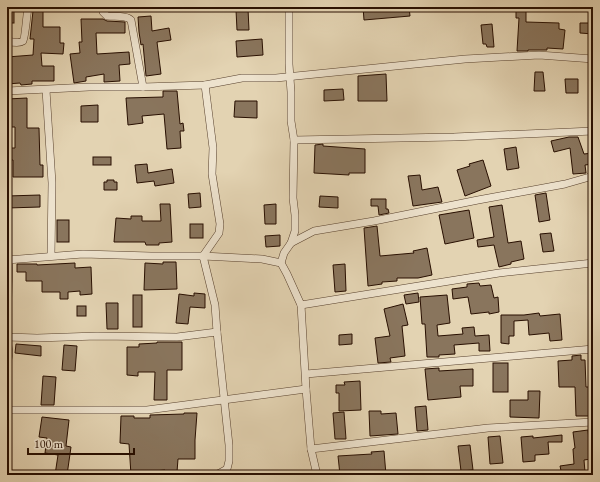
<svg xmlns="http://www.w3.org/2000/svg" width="600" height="482" viewBox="0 0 600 482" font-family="'EB Garamond',serif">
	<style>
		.building { fill: #89755d; stroke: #280f01 }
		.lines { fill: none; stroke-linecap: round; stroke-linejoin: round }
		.street-casing { stroke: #57402d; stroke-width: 8 }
		.street { stroke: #ede2cd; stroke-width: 7 }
	</style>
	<rect width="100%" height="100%" fill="#e3d3b2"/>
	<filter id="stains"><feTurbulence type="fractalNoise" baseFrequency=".005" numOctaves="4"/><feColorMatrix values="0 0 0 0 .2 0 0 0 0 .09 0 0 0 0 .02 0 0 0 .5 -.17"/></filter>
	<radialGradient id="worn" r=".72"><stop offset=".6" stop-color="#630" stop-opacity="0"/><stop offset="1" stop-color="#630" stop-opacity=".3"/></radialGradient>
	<!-- building -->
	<g class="building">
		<rect x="7" y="7" width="7" height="16"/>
		<path d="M363 7H409L410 16 364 20Z"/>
		<path d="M516 7H526V22L559 23V29L565 30 563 49 547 48V50H528V51H517L519 18H516Z"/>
		<path d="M248 9 249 30H237L236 10Z"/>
		<path d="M33 11H43V27H60V43H64L63 54 41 53 42 66H54V81H32V84L21 85 20 83 7 84V57L33 55 34 39H30Z"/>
		<path d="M151 16 152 31 169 28 171 40 157 42 161 74 146 76 143 44 141 45 139 32 138 17Z"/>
		<path d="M81 19H103L107 21 125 22V33H96L97 54 129 52 130 64 119 65 120 81 104 82V74L86 77V81L74 83 70 54 80 53 79 42H82Z"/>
		<path d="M580 23H593V34L580 33Z"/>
		<path d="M492 24 494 47H487L486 44H483L481 25Z"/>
		<path d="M262 39 263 55 237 57 236 41Z"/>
		<path d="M535 72H543L545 91H534Z"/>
		<path d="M386 74 387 101H358V76Z"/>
		<path d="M565 79H578V93H566Z"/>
		<path d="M343 89 344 100 324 101V90Z"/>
		<path d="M163 91H177L180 124 183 123 184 131H180L181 148 167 149 164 114 142 116 143 123 128 125 126 98 163 97Z"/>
		<path d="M27 98V128H39L40 165H43V177H13V160H7V148H15V127H7V99Z"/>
		<path d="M235 101H257V118L234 117Z"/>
		<path d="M98 105V122H81V106Z"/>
		<path d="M569 137H578L584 154 593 153V164L585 165 586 173 573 174 570 148 554 152 551 141Z"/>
		<path d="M323 144V146L365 149V173H349V175L314 173 315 145Z"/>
		<path d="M516 147 519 168 507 170 504 149Z"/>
		<rect x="93" y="157" width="18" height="8"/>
		<path d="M483 160 491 186 465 196 457 170 470 166 469 164Z"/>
		<path d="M147 164 148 173 172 169 174 183 155 186 154 181 137 183 135 165Z"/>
		<path d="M420 175 422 190 438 187 442 202 413 206 408 176Z"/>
		<path d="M107 180H114V182H117V190H104V182H107Z"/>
		<path d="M200 193 201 207 189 208 188 194Z"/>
		<path d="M546 193 550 220 539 222 535 195Z"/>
		<path d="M40 195V207L7 208V196Z"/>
		<path d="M320 196 338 197V208L319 207Z"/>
		<path d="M371 199H386V209H388L389 213 379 215 378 206H371Z"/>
		<path d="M160 204H170L172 242 159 243V245H146L145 242H114L116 218 131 219V216H142V221H161Z"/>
		<path d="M276 204V224H265L264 205Z"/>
		<path d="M502 205 508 243 521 241 524 259 511 262V264L499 267 494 245 478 247 477 240 494 237 489 207Z"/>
		<path d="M469 210 474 238 445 244 439 215Z"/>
		<rect x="57" y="220" width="12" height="22"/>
		<rect x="190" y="224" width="13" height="14"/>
		<path d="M377 226 380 256 414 253 413 251 427 248 432 275 418 278H397V281L382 282V284L368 286 364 228Z"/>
		<path d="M551 233 554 251 543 252 540 234Z"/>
		<path d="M280 235V246L266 247 265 236Z"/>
		<path d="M163 262H176L177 289 144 290 145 263 163 264Z"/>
		<path d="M75 263V268L91 267 92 294 80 295V291L68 292V299H60V292H42V281H26V272H17V264H37V265Z"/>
		<path d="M345 264 346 291 335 292 333 265Z"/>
		<path d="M479 283 480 286 491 285 494 298 498 297 499 312 489 314V312L471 314 468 297 453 299 452 289 467 287V284Z"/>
		<path d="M194 293 205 294V308L190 307 188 324 176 323 179 294 194 296Z"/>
		<path d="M418 293 419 302 406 304 404 295Z"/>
		<rect x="133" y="295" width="9" height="32"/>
		<path d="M447 295 450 323 437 325 438 336 463 334 462 328 474 327 475 336 489 335 490 351H479V343L454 345 455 354 439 355V357H427L425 324H422L420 297Z"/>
		<path d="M106 303H118V329H107Z"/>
		<path d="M403 304 408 325 402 326 405 356 390 358 391 362 378 363 375 338 390 336 384 309Z"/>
		<rect x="77" y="306" width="9" height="10"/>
		<path d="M539 313 540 316 560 314 562 340 550 341 549 333 529 335 528 320 514 321V336H509V344L501 343V315H524Z"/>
		<path d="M352 334V344L339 345V335Z"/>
		<path d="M157 342H182V370H167V400H154L155 372H138V376L127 375V347H139V344L157 343Z"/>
		<path d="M16 344 41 346V356L15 353Z"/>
		<path d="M64 345 77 346 75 371 62 370Z"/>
		<path d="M581 355V360H585L586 387H593V416H576L575 387H559L558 361 572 360V356Z"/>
		<rect x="493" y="363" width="15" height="29"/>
		<path d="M439 368V371L473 369V386H460L461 397 428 400 425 369Z"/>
		<path d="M43 376 56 377 54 405H41Z"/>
		<path d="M360 381 361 410 339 411V393H336V385H345L344 382Z"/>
		<path d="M528 391H540L539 418 510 417V400H528Z"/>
		<path d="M426 406 428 430 417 431 415 407Z"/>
		<path d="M369 411H381V414L396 413 398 434 370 436Z"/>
		<path d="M344 412 346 439H335L333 413Z"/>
		<path d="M184 413H197L195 440V459H178L177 472 165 471V470L142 472 143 475H131L129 444 120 443 121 416H134V418H150V415L184 414Z"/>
		<path d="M42 417 69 420 66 446 71 447 67 475H55L58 455 45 453 47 438 39 437Z"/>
		<path d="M588 430 591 459 584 460 585 472 571 474V475H562L560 466 574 464 573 449 575 448 573 432Z"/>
		<path d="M562 435V442H548L549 454 535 455V461L523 462 521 437 533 436V438Z"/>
		<path d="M500 436 503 463 490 464 488 437Z"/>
		<path d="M470 445 473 470 461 471 458 446Z"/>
		<path d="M384 451 386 475H340L338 456 372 454 371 452Z"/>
	</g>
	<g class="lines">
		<defs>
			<g id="street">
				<path d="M104 7 103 12 107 16C115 17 126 15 131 20L143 87"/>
				<path d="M7 41C11 42 19 44 23 41 25 39 27 13 28 7"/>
				<path d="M46 90 52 183 51 256"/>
				<path d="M7 91 89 87H143L205 85 242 78H276L465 59 539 55 593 59"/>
				<path d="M294 140 454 137 593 131"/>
				<path d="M291 243 314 231 374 221 478 200 565 184 593 176"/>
				<path d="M7 260 83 254 151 256H203L262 259 281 263 284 253 291 243 295 231V215L293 198 294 140 291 121V92L289 64V7"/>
				<path d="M9 260 7 337 37 338 97 336 177 337 217 332 215 305 203 256 219 233 220 224 212 174 213 148 205 85"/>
				<path d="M281 263 287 274 301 305 306 389 311 449 317 475"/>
				<path d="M301 305 499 273 593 263"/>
				<path d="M7 337 9 353 7 367"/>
				<path d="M306 374 593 349"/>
				<path d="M7 410H147L306 389"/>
				<path d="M311 449 488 428 593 422"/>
				<path d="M216 475 227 469 229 461V445L217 332"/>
			</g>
		</defs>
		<!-- street casing -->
		<use href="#street" class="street-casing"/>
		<!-- street -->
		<use href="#street" class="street"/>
	</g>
	<!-- margin -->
	<rect width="600" height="482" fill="none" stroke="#e3d3b2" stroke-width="24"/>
	<rect x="8" y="8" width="584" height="466" fill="none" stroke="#280f01" stroke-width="2"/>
	<rect x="12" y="12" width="576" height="458" fill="none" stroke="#280f01"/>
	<!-- scale -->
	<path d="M28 448v6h106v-6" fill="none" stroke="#280f01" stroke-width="2"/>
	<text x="34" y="448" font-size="12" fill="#280f01" stroke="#ede2cd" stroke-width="3" paint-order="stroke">100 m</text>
	<rect width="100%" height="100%" filter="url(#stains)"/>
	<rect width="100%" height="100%" fill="url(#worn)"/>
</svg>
